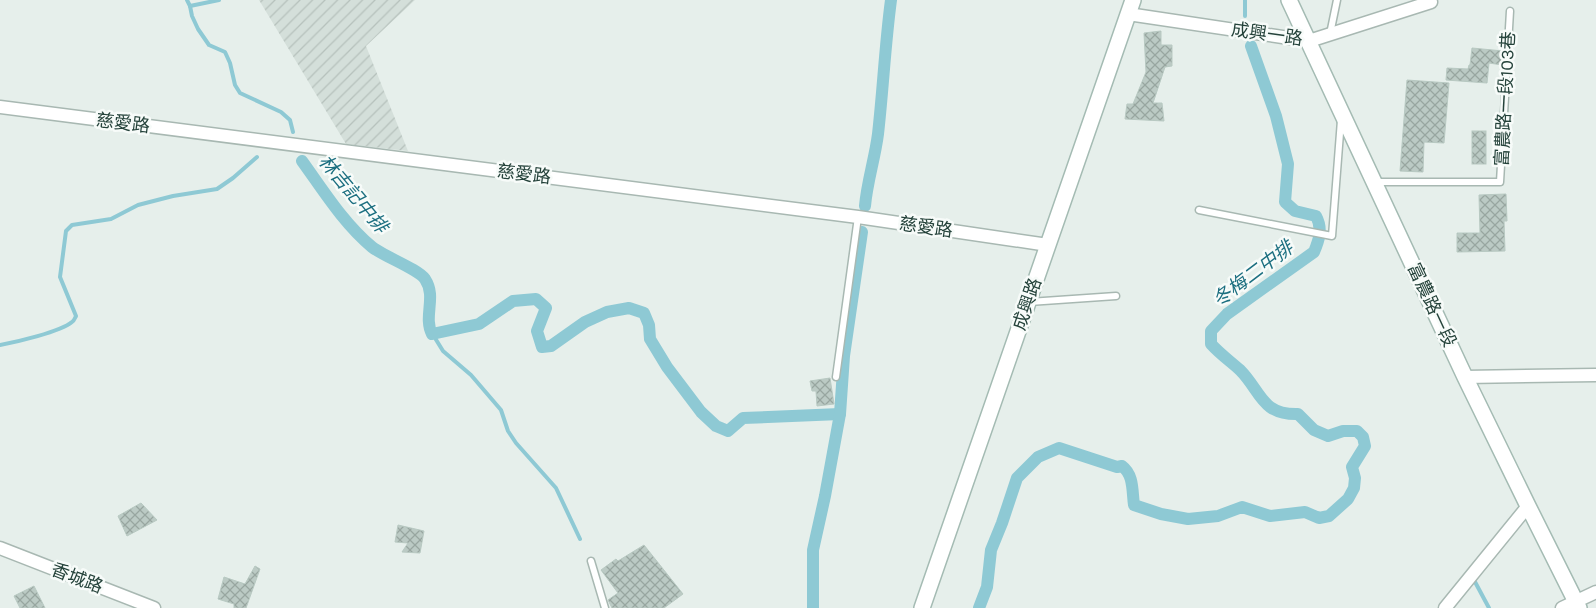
<svg xmlns="http://www.w3.org/2000/svg" width="1596" height="608" viewBox="0 0 1596 608" font-family="Karla,'Noto Sans TC',sans-serif">
	<style>
		.industrial { fill: url(#industrial-furrows) }
		.lines { fill: none; stroke-linecap: round; stroke-linejoin: round }
		.stream { stroke: #8ec9d4; stroke-width: 4 }
		.canal { stroke: #8ec9d4; stroke-width: 12 }
		.building { fill: url(#building-cross-hatch); stroke: #b8c9c2 }
		.lane-casing { stroke: #a8b8b2; stroke-width: 9 }
		.street-casing { stroke: #a8b8b2; stroke-width: 15 }
		.secondary-casing { stroke: #a4bbb3; stroke-width: 18 }
		.lane { stroke: #fff; stroke-width: 6 }
		.street { stroke: #fff; stroke-width: 12 }
		.secondary { stroke: #fff; stroke-width: 15 }
		.labels { text-anchor: middle; dominant-baseline: central; stroke-width: 5; stroke-linejoin: round; paint-order: stroke }
		.street-label { font-size: 18px; fill: #24423a; stroke: #f7fbf9 }
		.water-label { font-size: 19px; font-style: italic; fill: #1c6f80; stroke: #f7fbf9 }
	</style>
	<defs>
		<pattern id="industrial-furrows" width="10" height="10" patternUnits="userSpaceOnUse" patternTransform="scale(1.25)"><rect width="10" height="10" fill="#d4dfda"/><path d="M-1 1l2-2M0 10L10 0M9 11l2-2" fill="none" stroke="#b6c1bc"/></pattern>
		<pattern id="building-cross-hatch" width="8" height="8" patternUnits="userSpaceOnUse" patternTransform="scale(1.25)"><rect width="8" height="8" fill="#bbcac4"/><path d="M0 0l8 8M0 8l8-8" fill="none" stroke="#98a6a0"/></pattern>
	</defs>
	<rect width="100%" height="100%" fill="#e6efeb"/>
	<!-- industrial -->
	<path class="industrial" d="M259 0H415L366 46 408 151 346 144Z"/>
	<g class="lines">
		<!-- stream -->
		<g class="stream">
			<path d="M187 0 190 6 192 16 198 29 209 45 225 52 230 63 235 85 240 93 281 112 290 120 293 132"/>
			<path d="M190 6 219 0"/>
			<path d="M1245 16V0"/>
			<path d="M435 338 443 351 471 375 501 410 508 431 516 443 556 488 580 539"/>
			<path d="M0 345C16 342 60 332 72 322 74 321 75 318 76 316L60 277 66 231 72 225 111 219 138 205 173 196 217 189 233 178 257 157"/>
			<path d="M1474 580 1489 608"/>
		</g>
		<!-- canal -->
		<g class="canal">
			<path d="M302 161C323 190 344 224 372 247 383 256 418 269 425 279 437 297 423 316 432 334L479 324 513 301 536 299 546 308 537 331 542 347 551 346 585 322 607 312 629 308 644 313 649 325 650 339 667 367 701 412 716 426 728 431 743 418 840 414"/>
			<path d="M865 206C867 182 875 158 878 134 883 90 885 45 891 0"/>
			<path d="M813 608V550L825 496 840 414 844 356 862 232"/>
			<path d="M979 608 987 587 991 550 1002 523 1017 478 1038 457 1059 448 1117 467 1122 466C1134 475 1132 491 1134 505L1161 514 1188 519 1218 516 1242 507 1270 516 1305 512 1319 518 1329 516 1348 499 1354 488 1355 478 1352 467 1365 446 1363 437 1357 431H1343L1328 436 1314 430 1298 414C1261 415 1261 391 1240 370 1230 361 1220 354 1211 344V331L1227 314 1314 252C1319 240 1323 229 1316 216L1295 211 1285 202 1288 164 1276 116 1251 46"/>
		</g>
	</g>
	<!-- building -->
	<g class="building">
		<path d="M1161 31V45H1172V66L1165 67 1153 103H1162L1164 121 1125 119 1127 104H1133L1146 72 1144 33Z"/>
		<path d="M1472 48 1503 51 1502 65 1489 63 1487 83 1446 80 1447 68 1468 69 1469 65H1470Z"/>
		<path d="M1407 80 1449 83 1444 143 1424 142 1423 172 1400 171Z"/>
		<rect x="1472" y="131" width="14" height="33"/>
		<path d="M1506 194 1507 221H1504L1505 251 1457 252V233H1480L1479 195Z"/>
		<path d="M830 378 834 404 817 406 816 391H812L810 381Z"/>
		<path d="M141 503 157 520 127 536 118 516Z"/>
		<path d="M398 525 424 531 420 553 402 552 408 543 395 542Z"/>
		<path d="M644 545 683 594 664 608H612L608 600 618 593 601 570 616 559 618 561Z"/>
		<path d="M255 566 260 569 246 608H234V604L218 599 224 577 245 584Z"/>
		<path d="M34 586 45 608H20L14 596Z"/>
	</g>
	<g class="lines">
		<defs>
			<g id="lane">
				<path d="M1330 34 1337 0"/>
				<path d="M1376 182H1500L1510 11"/>
				<path d="M1199 210 1332 236 1341 120"/>
				<path d="M1029 302 1116 296"/>
				<path d="M836 377 858 217"/>
				<path d="M591 561 605 608"/>
			</g>
			<g id="street">
				<path d="M1128 14 1309 41 1431 2"/>
				<path d="M0 107 858 217 1048 245"/>
				<path d="M1465 377 1596 375"/>
				<path d="M0 548 154 608"/>
				<path d="M1445 608 1528 506"/>
				<path d="M1562 608 1596 592"/>
			</g>
			<g id="secondary">
				<path d="M1289 0 1465 377 1528 506 1579 608"/>
				<path d="M922 608 1133 0"/>
			</g>
		</defs>
		<!-- lane casing -->
		<use href="#lane" class="lane-casing"/>
		<!-- street casing -->
		<use href="#street" class="street-casing"/>
		<!-- secondary casing -->
		<use href="#secondary" class="secondary-casing"/>
		<!-- lane -->
		<use href="#lane" class="lane"/>
		<!-- street -->
		<use href="#street" class="street"/>
		<!-- secondary -->
		<use href="#secondary" class="secondary"/>
	</g>
	<g class="labels">
		<!-- street labels -->
		<g class="street-label">
			<text transform="translate(1267 34) rotate(8)">成興一路</text>
			<text transform="translate(1505 99) rotate(-87)">富農路一段103巷</text>
			<text transform="translate(123 123) rotate(7)">慈愛路</text>
			<text transform="translate(524 174) rotate(7)">慈愛路</text>
			<text transform="translate(926 227) rotate(8)">慈愛路</text>
			<text transform="translate(1027 304) rotate(-71)">成興路</text>
			<text transform="translate(1432 305) rotate(65)">富農路一段</text>
			<text transform="translate(77 578) rotate(21)">香城路</text>
		</g>
		<!-- water labels -->
		<g class="water-label">
			<text transform="translate(353 194) rotate(50)">林吉記中排</text>
			<text transform="translate(1253 274) rotate(-37)">冬梅二中排</text>
		</g>
	</g>
</svg>
